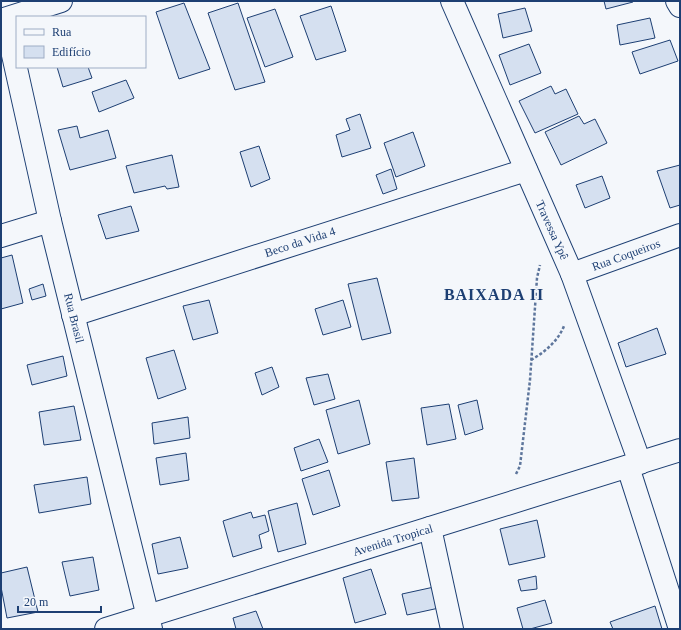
<svg xmlns="http://www.w3.org/2000/svg" width="681" height="630" viewBox="0 0 681 630" font-family="'Times New Roman',serif">
	<style>
		.building { fill: #d5e0f0; stroke: #1d3f73 }
		.lines { fill: none; stroke-linecap: round; stroke-linejoin: round }
		.minor-casing { stroke: #1d3f73; stroke-width: 24 }
		.tertiary-casing { stroke: #1d3f73; stroke-width: 24 }
		.path { stroke: #5e769c; stroke-width: 2.5; stroke-dasharray: 3 2; stroke-linecap: butt }
		.minor { stroke: #f4f7fb; stroke-width: 22 }
		.tertiary { stroke: #f4f7fb; stroke-width: 22 }
		.labels { text-anchor: middle; dominant-baseline: central; stroke-width: 3; stroke-linejoin: round; paint-order: stroke }
		.street-label { font-size: 12px; fill: #1d3f73; stroke: #f4f7fb }
		.district-label { font-size: 16px; font-weight: bold; letter-spacing: 1px; fill: #1d3f73; stroke: #f4f7fb }
	</style>
	<rect width="100%" height="100%" fill="#f4f7fb"/>
	<!-- building -->
	<g class="building">
		<path d="M604 1H633V2L606 9Z"/>
		<path d="M184 3 210 69 179 79 156 12Z"/>
		<path d="M238 3 265 82 235 90 208 13Z"/>
		<path d="M331 6 346 51 316 60 300 16Z"/>
		<path d="M525 8 532 31 503 38 498 14Z"/>
		<path d="M275 9 293 57 265 67 247 18Z"/>
		<path d="M650 18 655 38 620 45 617 25Z"/>
		<path d="M670 40 678 61 640 74 632 52Z"/>
		<path d="M529 44 541 73 510 85 499 55Z"/>
		<path d="M57 67H88L92 78 63 87Z"/>
		<path d="M126 80 134 98 99 112 92 92Z"/>
		<path d="M551 86 555 94 566 89 578 114 535 133 519 101Z"/>
		<path d="M360 114 371 148 342 157 336 135 350 130 346 119Z"/>
		<path d="M579 116 584 124 595 119 607 143 561 165 545 132Z"/>
		<path d="M77 126 80 138 108 130 116 158 70 170 58 130Z"/>
		<path d="M413 132 425 166 396 177 384 143Z"/>
		<path d="M259 146 270 179 251 187 240 152Z"/>
		<path d="M172 155 179 187 167 189 165 186 134 193 126 166Z"/>
		<path d="M680 165V205L670 208 657 171Z"/>
		<path d="M391 169 397 189 383 194 376 175Z"/>
		<path d="M602 176 610 198 585 208 576 185Z"/>
		<path d="M131 206 139 231 106 239 98 215Z"/>
		<path d="M12 255 23 303 1 309V258Z"/>
		<path d="M377 278 391 333 362 340 348 284Z"/>
		<path d="M43 284 46 296 32 300 29 289Z"/>
		<path d="M209 300 218 333 193 340 183 306Z"/>
		<path d="M343 300 351 327 323 335 315 309Z"/>
		<path d="M657 328 666 354 626 367 618 343Z"/>
		<path d="M174 350 186 389 158 399 146 358Z"/>
		<path d="M63 356 67 376 32 385 27 365Z"/>
		<path d="M272 367 279 387 262 395 255 373Z"/>
		<path d="M328 374 335 399 314 405 306 378Z"/>
		<path d="M359 400 370 444 338 454 326 410Z"/>
		<path d="M477 400 483 429 465 435 458 405Z"/>
		<path d="M449 404 456 439 427 445 421 408Z"/>
		<path d="M74 406 81 440 44 445 39 412Z"/>
		<path d="M188 417 190 438 154 444 152 423Z"/>
		<path d="M319 439 328 462 301 471 294 448Z"/>
		<path d="M186 453 189 480 160 485 156 458Z"/>
		<path d="M414 458 419 498 392 501 386 462Z"/>
		<path d="M329 470 340 506 313 515 302 479Z"/>
		<path d="M87 477 91 504 39 513 34 485Z"/>
		<path d="M297 503 306 544 278 552 268 511Z"/>
		<path d="M251 512 253 518 265 515 269 531 259 535 262 548 233 557 223 521Z"/>
		<path d="M537 520 545 557 509 565 500 529Z"/>
		<path d="M180 537 188 568 158 574 152 544Z"/>
		<path d="M93 557 99 590 70 596 62 562Z"/>
		<path d="M27 567 38 612 7 618 1 587V573Z"/>
		<path d="M371 569 386 614 355 623 343 578Z"/>
		<path d="M536 576 537 589 521 591 518 580Z"/>
		<path d="M434 587 439 608 407 615 402 594Z"/>
		<path d="M545 600 552 623 530 629H523L517 608Z"/>
		<path d="M655 606 662 629H613L610 622Z"/>
		<path d="M256 611 263 629H236L233 618Z"/>
	</g>
	<g class="lines">
		<defs>
			<g id="minor">
				<path d="M452 1 572 274 640 463"/>
				<path d="M677 1 680 6"/>
				<path d="M5 19 50 221 151 629"/>
				<path d="M1 236 50 221"/>
				<path d="M572 274 680 235"/>
				<path d="M73 315 526 170"/>
				<path d="M628 467 680 629"/>
				<path d="M430 528 452 629"/>
				<path d="M106 629 680 450"/>
			</g>
			<path id="tertiary" d="M1 20 61 1"/>
		</defs>
		<!-- minor casing -->
		<use href="#minor" class="minor-casing"/>
		<!-- tertiary casing -->
		<use href="#tertiary" class="tertiary-casing"/>
		<!-- path -->
		<g class="path">
			<path d="M531 360C545 352 558 341 564 326"/>
			<path d="M516 474 520 466 530 380 537 278 540 265"/>
		</g>
		<!-- minor -->
		<use href="#minor" class="minor"/>
		<!-- tertiary -->
		<use href="#tertiary" class="tertiary"/>
	</g>
	<g class="labels">
		<!-- street labels -->
		<g class="street-label">
			<text transform="translate(552 230) rotate(66)">Travessa Ypê</text>
			<text transform="translate(300 242) rotate(-18)">Beco da Vida 4</text>
			<text transform="translate(626 255) rotate(-20)">Rua Coqueiros</text>
			<text transform="translate(74 318) rotate(76)">Rua Brasil</text>
			<text transform="translate(393 540) rotate(-17)">Avenida Tropical</text>
		</g>
		<!-- district labels -->
		<g class="district-label">
			<text x="494" y="294">BAIXADA II</text>
		</g>
	</g>
	<!-- border -->
	<rect width="681" height="630" fill="none" stroke="#1d3f73" stroke-width="4"/>
	<!-- legend -->
	<rect x="16" y="16" width="130" height="52" fill="#f4f7fb" stroke="#9eadc5"/>
	<rect x="24" y="29" width="20" height="6" fill="#f4f7fb" stroke="#9eadc5"/>
	<text x="52" y="36" font-size="12" fill="#1d3f73">Rua</text>
	<rect x="24" y="46" width="20" height="12" fill="#d5e0f0" stroke="#9eadc5"/>
	<text x="52" y="56" font-size="12" fill="#1d3f73">Edifício</text>
	<!-- scale -->
	<path d="M18 606v6h83v-6" fill="none" stroke="#1d3f73" stroke-width="2"/>
	<text x="24" y="606" font-size="12" fill="#1d3f73" stroke="#f4f7fb" stroke-width="3" paint-order="stroke">20 m</text>
</svg>
